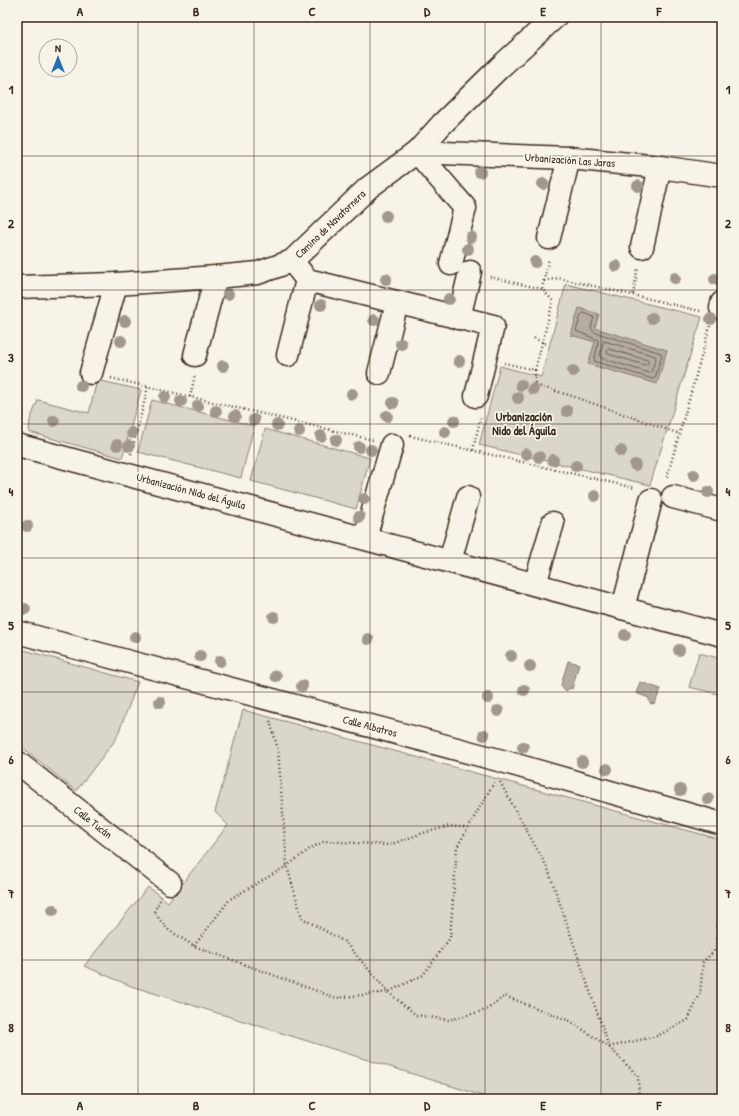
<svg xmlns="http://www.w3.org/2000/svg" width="739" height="1116" viewBox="0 0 739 1116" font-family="'Patrick Hand',sans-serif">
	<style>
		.green { fill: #dbd6cb; stroke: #8b8074 }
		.water { fill: #b4aca0; stroke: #84786c }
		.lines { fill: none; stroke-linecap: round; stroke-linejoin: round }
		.shore { stroke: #6b5e52; stroke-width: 1 }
		.minor-casing { stroke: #3b2a1e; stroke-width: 25 }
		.path { stroke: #3b2a1e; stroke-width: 2.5; stroke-dasharray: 1 3; stroke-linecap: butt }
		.minor { stroke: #f7f3e8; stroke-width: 22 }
		.tree { fill: #a1978c }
		.grid { fill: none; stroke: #3b2a1e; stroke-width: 1; stroke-opacity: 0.55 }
		.labels { text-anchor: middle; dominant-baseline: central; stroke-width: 3.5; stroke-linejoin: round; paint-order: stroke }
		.street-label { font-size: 11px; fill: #3b2a1e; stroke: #f7f3e8 }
		.neighbourhood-label { font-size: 12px; font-weight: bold; fill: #3b2a1e; stroke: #f7f3e8 }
		.neatline { fill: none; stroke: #3b2a1e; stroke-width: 1.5 }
		.grid-label { font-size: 13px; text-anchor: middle; font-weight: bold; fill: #3b2a1e }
	</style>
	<rect width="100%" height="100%" fill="#f7f3e8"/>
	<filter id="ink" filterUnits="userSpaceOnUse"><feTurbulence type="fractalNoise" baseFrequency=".025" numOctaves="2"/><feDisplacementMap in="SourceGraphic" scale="8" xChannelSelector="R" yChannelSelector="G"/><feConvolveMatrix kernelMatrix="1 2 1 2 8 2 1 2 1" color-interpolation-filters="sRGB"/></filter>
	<g filter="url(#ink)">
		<!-- green -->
		<g class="green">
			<path d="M566 284 702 317 650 485 479 445 500 366 541 377Z"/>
			<path d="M97 380 141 390 122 458 29 432 30 420 38 400 89 413Z"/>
			<path d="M152 400 254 426 241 478 138 452Z"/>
			<path d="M265 429 370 458 356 509 251 481Z"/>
			<path d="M17 648 138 682 116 739 76 791 17 743Z"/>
			<path d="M699 653 722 659V695L689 687Z"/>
			<path d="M243 710 719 839 722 846V1099H493L131 986 84 966 148 887 168 902 228 825 215 812Z"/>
		</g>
		<!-- water -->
		<g class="water">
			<path d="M579 308 599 314 595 328 667 350 657 384 588 364 595 342 571 335Z"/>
			<path d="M568 661 579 664 572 689 570 688 566 691 561 685Z"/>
			<path d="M640 682 661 689 655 703 651 704 649 701V698L636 693Z"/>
		</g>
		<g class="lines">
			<!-- shore -->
			<g class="shore">
				<path d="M584 313 594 317 591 328 594 332 661 353 662 355 655 378 653 379 594 361 598 344V340L576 331 581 315Z"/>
				<path d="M604 341 655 356 656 358 651 372 649 373 601 358 600 356Z"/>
				<path d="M609 349 647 360 648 361V364L645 365 608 354 607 352Z"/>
			</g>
			<defs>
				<g id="minor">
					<path d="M417 152 569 158 660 167 722 176"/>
					<path d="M417 152 465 208 451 264"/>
					<path d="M549 238 569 158"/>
					<path d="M642 247 660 167"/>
					<path d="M292 261 307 280 493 326 476 396"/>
					<path d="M17 287 116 284 216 277 258 273 292 261 368 188 417 152 442 124 499 68 555 17"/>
					<path d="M721 308 722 303"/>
					<path d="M459 318 470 272"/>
					<path d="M195 355 216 277"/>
					<path d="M288 355 307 280"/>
					<path d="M91 373 116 284"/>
					<path d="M379 373 397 303"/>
					<path d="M17 445 722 635"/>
					<path d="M673 497 722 510"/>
					<path d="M365 538 392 445"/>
					<path d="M450 561 468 497"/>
					<path d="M535 584 553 523"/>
					<path d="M623 608 651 500"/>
					<path d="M17 632 502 761 722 824"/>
					<path d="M17 762 170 883"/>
				</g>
			</defs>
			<!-- minor casing -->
			<use href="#minor" class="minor-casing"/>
			<!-- path -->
			<g class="path">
				<path d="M490 277 542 289 553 301 535 370 504 363"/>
				<path d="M544 281 558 278 633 295 638 267"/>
				<path d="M542 289 549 258"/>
				<path d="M633 295 700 311"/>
				<path d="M534 338 548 345"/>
				<path d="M535 370V385L569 395 680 434"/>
				<path d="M111 378 373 440"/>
				<path d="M190 397 195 375"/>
				<path d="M17 410 24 415"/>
				<path d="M410 436 635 488"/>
				<path d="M473 450 481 416"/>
				<path d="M131 454 148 387"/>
				<path d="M667 477 710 326"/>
				<path d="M270 721 278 750 287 866 302 918 345 942 388 992 416 1015 449 1020 486 1010 505 996 570 1021 609 1047 657 1036 688 1020 700 994 703 962 714 951 718 936 716 929 722 907"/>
				<path d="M500 782 548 869 609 1047 638 1076 639 1099"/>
				<path d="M160 900 154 912 167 929 194 946 336 998 388 992 423 975 450 938 457 847 495 781"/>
				<path d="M194 946 230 899 287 866 311 848 325 841 389 845 423 833 450 826 468 828"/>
			</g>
			<!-- minor -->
			<use href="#minor" class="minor"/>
		</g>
		<!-- trees -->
		<g class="tree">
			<circle cx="480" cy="172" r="6"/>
			<circle cx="543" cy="184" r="6"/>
			<circle cx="638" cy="186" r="6"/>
			<circle cx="386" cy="216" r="6"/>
			<circle cx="471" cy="237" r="6"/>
			<circle cx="468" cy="249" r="6"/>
			<circle cx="535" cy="262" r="6"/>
			<circle cx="616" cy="266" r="6"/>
			<circle cx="675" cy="278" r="6"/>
			<circle cx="386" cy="279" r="6"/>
			<circle cx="715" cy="279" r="6"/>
			<circle cx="228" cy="294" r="6"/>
			<circle cx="449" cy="299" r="6"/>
			<circle cx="321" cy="305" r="6"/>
			<circle cx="652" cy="318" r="6"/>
			<circle cx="711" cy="319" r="6"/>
			<circle cx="374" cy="320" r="6"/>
			<circle cx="125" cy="321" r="6"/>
			<circle cx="121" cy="341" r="6"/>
			<circle cx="401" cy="344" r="6"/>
			<circle cx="459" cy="361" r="6"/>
			<circle cx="223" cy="366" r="6"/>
			<circle cx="573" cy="371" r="6"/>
			<circle cx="521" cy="385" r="6"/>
			<circle cx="81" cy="386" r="6"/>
			<circle cx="533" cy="389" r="6"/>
			<circle cx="352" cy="394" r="6"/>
			<circle cx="165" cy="397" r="6"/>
			<circle cx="518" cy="398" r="6"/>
			<circle cx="181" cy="401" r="6"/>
			<circle cx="393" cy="403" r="6"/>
			<circle cx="198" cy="406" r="6"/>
			<circle cx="216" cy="411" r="6"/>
			<circle cx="567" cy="411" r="6"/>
			<circle cx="235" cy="416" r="6"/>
			<circle cx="387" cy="416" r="6"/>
			<circle cx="254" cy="420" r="6"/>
			<circle cx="54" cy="421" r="6"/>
			<circle cx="454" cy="421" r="6"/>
			<circle cx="277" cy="425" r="6"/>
			<circle cx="299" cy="431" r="6"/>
			<circle cx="445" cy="432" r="6"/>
			<circle cx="132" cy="433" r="6"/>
			<circle cx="321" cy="436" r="6"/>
			<circle cx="336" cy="440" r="6"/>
			<circle cx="117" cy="445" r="6"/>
			<circle cx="129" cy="446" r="6"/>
			<circle cx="359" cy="447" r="6"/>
			<circle cx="371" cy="450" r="6"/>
			<circle cx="621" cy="451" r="6"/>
			<circle cx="526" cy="454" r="6"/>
			<circle cx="539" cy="457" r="6"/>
			<circle cx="553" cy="460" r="6"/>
			<circle cx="635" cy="465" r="6"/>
			<circle cx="576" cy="466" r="6"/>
			<circle cx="694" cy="475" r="6"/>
			<circle cx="708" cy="492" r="6"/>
			<circle cx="595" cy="496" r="6"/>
			<circle cx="364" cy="499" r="6"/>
			<circle cx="359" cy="517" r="6"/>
			<circle cx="27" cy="526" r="6"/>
			<circle cx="25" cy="609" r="6"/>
			<circle cx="274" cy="617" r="6"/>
			<circle cx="625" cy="635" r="6"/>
			<circle cx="135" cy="637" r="6"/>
			<circle cx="368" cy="639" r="6"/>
			<circle cx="679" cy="650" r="6"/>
			<circle cx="200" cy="656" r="6"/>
			<circle cx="511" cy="656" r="6"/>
			<circle cx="220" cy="661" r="6"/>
			<circle cx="530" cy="666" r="6"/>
			<circle cx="276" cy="676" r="6"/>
			<circle cx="302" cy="686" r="6"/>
			<circle cx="524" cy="690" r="6"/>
			<circle cx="488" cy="698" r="6"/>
			<circle cx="160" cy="702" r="6"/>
			<circle cx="498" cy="711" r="6"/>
			<circle cx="484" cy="735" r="6"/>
			<circle cx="523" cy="747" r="6"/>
			<circle cx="582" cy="762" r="6"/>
			<circle cx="607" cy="769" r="6"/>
			<circle cx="680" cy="790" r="6"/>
			<circle cx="708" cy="799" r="6"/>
			<circle cx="53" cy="910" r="6"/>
		</g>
	</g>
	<!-- grid -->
	<path class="grid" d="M138 17V1099M254 17V1099M370 17V1099M485 17V1099M601 17V1099M17 156H722M17 290H722M17 424H722M17 558H722M17 692H722M17 826H722M17 960H722"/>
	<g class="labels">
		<!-- street labels -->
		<g class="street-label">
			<text transform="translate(570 160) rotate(4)">Urbanización Las Jaras</text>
			<text transform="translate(330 224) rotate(-44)">Camino de Navatornera</text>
			<text transform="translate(191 491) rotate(15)">Urbanización Nido del Águila</text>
			<text transform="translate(370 726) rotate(15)">Calle Albatros</text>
			<text transform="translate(93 822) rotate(38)">Calle Tucán</text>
		</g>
		<!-- neighbourhood labels -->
		<g class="neighbourhood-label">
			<text x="524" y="416">Urbanización<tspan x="524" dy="14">Nido del Águila</tspan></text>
		</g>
	</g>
	<!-- margin -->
	<rect width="739" height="1116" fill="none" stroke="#f7f3e8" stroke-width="44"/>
	<!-- north arrow -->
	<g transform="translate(58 58)"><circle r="19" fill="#f7f3e8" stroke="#aca397"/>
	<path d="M0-3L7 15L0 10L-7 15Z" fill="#1f6fb2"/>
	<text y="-6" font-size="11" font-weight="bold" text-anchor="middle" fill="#3b2a1e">N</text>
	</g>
	<rect x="22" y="22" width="695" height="1072" class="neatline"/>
	<g class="grid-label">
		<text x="80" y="16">A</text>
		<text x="196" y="16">B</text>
		<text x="312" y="16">C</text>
		<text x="427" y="16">D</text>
		<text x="543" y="16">E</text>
		<text x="659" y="16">F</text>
		<text x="11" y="94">1</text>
		<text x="728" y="94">1</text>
		<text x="11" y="228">2</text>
		<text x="728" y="228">2</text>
		<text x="11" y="362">3</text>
		<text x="728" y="362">3</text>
		<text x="11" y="496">4</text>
		<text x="728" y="496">4</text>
		<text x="11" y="630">5</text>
		<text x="728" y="630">5</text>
		<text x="11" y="764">6</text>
		<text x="728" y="764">6</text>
		<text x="11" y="898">7</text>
		<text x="728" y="898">7</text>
		<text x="11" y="1032">8</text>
		<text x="728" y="1032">8</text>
		<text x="80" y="1110">A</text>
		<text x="196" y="1110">B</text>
		<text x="312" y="1110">C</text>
		<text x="427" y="1110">D</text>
		<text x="543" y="1110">E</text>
		<text x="659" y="1110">F</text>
	</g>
</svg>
